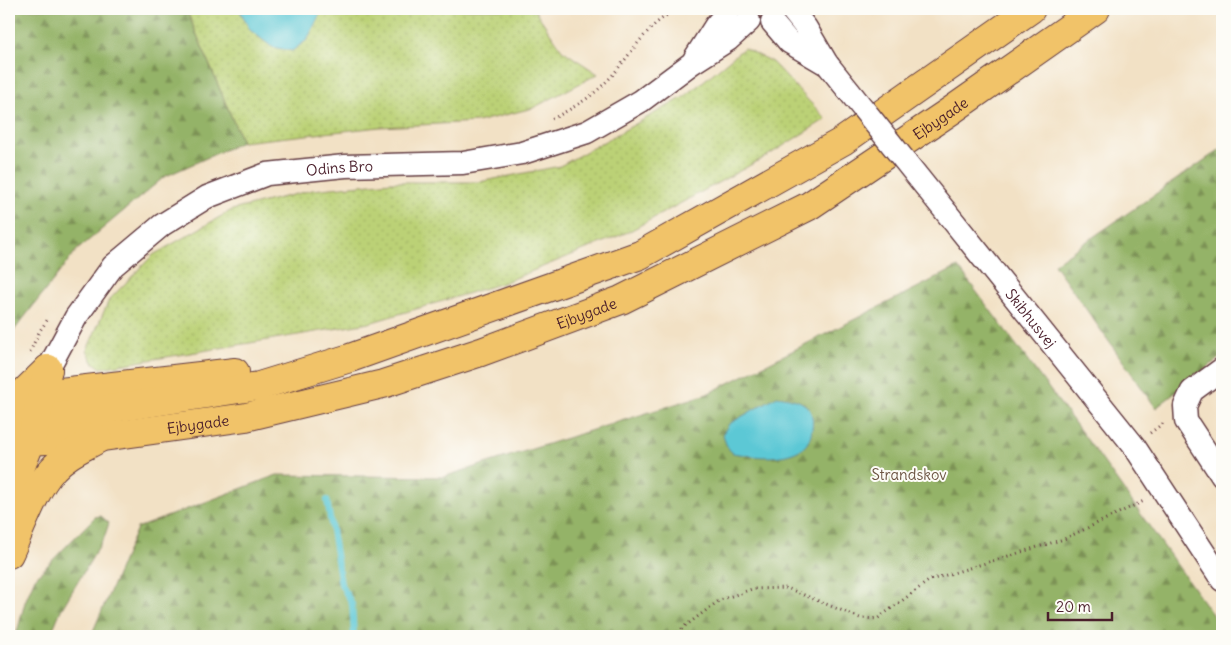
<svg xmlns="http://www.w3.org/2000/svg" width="1231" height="645" viewBox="0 0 1231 645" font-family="Delius,sans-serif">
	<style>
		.grass { fill: url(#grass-dots); stroke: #827850 }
		.forest { fill: url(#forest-firs); stroke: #6f6949 }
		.water { fill: #5cc8d5; stroke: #537480 }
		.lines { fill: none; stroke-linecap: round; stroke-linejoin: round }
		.stream { stroke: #5cc8d5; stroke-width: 6 }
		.minor-casing { stroke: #633c42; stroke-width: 25 }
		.major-casing { stroke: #633c42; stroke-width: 30 }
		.path { stroke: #633c42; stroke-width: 3; stroke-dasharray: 1 4; stroke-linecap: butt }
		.minor { stroke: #fff; stroke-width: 22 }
		.major { stroke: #f1c369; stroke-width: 28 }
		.minor-bridge-casing { stroke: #633c42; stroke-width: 25; stroke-linecap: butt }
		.minor-bridge { stroke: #fff; stroke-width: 22 }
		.labels { text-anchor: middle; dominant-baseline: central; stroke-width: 4; stroke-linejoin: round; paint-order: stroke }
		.street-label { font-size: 15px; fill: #4a1f2b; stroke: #fdfcf7 }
		.park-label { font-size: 15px; fill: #6c5442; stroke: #fdfcf7 }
	</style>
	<defs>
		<pattern id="grass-dots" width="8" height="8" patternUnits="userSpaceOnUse" patternTransform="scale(1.25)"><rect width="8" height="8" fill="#bbd176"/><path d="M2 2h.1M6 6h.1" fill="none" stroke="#a2b366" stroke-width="1.8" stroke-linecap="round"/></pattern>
		<pattern id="forest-firs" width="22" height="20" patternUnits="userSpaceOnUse" patternTransform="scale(1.25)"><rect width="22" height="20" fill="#94b367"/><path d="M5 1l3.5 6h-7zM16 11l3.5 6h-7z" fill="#7b9155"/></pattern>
	</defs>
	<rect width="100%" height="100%" fill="#fdfcf7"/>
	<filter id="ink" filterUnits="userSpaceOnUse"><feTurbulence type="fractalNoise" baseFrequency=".02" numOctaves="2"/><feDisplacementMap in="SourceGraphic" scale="10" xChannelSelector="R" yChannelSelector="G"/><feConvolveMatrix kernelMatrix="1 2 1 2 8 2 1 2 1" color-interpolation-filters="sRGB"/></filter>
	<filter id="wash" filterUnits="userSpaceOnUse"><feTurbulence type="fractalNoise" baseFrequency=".0096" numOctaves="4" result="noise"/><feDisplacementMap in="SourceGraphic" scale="20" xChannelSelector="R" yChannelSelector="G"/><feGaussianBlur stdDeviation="1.12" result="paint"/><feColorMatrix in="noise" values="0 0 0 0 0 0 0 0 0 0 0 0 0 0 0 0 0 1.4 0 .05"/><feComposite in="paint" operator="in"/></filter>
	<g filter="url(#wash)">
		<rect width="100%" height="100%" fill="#f2e1c5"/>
		<!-- grass -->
		<g class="grass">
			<path d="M186 9H239L250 30 321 12 320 9H534L562 50 598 74 533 108 477 122 380 127 242 142Z"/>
			<path d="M744 48 772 62 826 119 767 156 628 232 503 283 369 323 101 368 93 362 87 350 109 300 153 255 232 210 312 190 391 182H479L560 166 684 97Z"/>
		</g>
		<!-- forest -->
		<g class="forest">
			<path d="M9 9H186L242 142 164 177 76 251 9 337Z"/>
			<path d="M1222 148V356L1156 408 1054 264Z"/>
			<path d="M958 267 1100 457 1222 628V636H91L137 528 277 475 443 477 707 394Z"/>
			<path d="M101 516 109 523 104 538 61 610 50 636H16L25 602 35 578 95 517Z"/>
		</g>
		<!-- water -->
		<g class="water">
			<path d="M239 9H320L321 12 307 40 292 51 272 47 250 30Z"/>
			<path d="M777 396C798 399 816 403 812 429 811 435 809 443 804 447 789 459 763 458 745 455 742 454 736 454 733 453 727 449 724 440 723 433L729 424Z"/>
		</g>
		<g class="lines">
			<!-- stream -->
			<path class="stream" d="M327 500 341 584 352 604 354 636"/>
		</g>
	</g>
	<g filter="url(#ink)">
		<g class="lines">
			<defs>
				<g id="minor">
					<path d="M791 9 806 28 826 62"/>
					<path d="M772 22 789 42 828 65"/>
					<path d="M695 58 716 25 730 9"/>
					<path id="s1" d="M946 212 1134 446 1222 580"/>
					<path id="s2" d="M48 369 76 317 113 266 162 225 207 197 267 174 345 166 463 163 522 153 587 132 641 101 692 63 728 40 749 21"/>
					<path d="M1222 369 1192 391 1185 406 1186 421 1222 476"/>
				</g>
				<g id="major">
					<path d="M43 394 235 372"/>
					<path d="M9 421 16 400 48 369"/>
					<path d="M9 438 36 420 259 386 350 358 640 255 843 141 1031 9"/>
					<path id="s3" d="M9 442 103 437 246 417 383 384 481 352 621 300 809 206 952 110 1096 9"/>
					<path d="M9 497 31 441 48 369"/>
					<path d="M9 554C21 528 34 490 53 469 65 455 82 448 98 439"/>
				</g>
			</defs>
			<!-- minor casing -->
			<use href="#minor" class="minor-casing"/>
			<!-- major casing -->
			<use href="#major" class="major-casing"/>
			<!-- path -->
			<g class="path">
				<path d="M552 119C571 109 591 98 606 82 630 58 645 24 678 9"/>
				<path d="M30 352 39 332 48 319"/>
				<path d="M1150 433 1165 422"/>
				<path d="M674 636 685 626 720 600 752 589 787 588 860 618 877 619 930 580 1064 539 1146 500"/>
			</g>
			<!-- minor -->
			<use href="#minor" class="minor"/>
			<!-- major -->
			<use href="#major" class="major"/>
			<defs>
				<path id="minor-bridge" d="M828 65 946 212"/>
			</defs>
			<!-- minor-bridge casing -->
			<use href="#minor-bridge" class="minor-bridge-casing"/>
			<!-- minor-bridge -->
			<use href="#minor-bridge" class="minor-bridge"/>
		</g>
	</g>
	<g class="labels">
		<!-- street labels -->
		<g class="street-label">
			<text stroke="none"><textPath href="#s3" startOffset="1000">Ejbygade</textPath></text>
			<text stroke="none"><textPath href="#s2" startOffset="376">Odins Bro</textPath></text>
			<text stroke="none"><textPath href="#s3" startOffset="595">Ejbygade</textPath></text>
			<text stroke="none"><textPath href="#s1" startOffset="136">Skibhusvej</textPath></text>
			<text stroke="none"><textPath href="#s3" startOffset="190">Ejbygade</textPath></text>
		</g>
		<!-- park labels -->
		<g class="park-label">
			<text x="909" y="474">Strandskov</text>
		</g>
	</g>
	<!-- margin -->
	<rect width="1231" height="645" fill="none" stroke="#fdfcf7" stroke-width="30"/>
	<!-- scale -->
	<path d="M1048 612v8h64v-8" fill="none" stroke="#4a1f2b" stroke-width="2.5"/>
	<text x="1056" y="612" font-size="15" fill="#4a1f2b" stroke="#fdfcf7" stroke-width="4" paint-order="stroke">20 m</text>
</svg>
